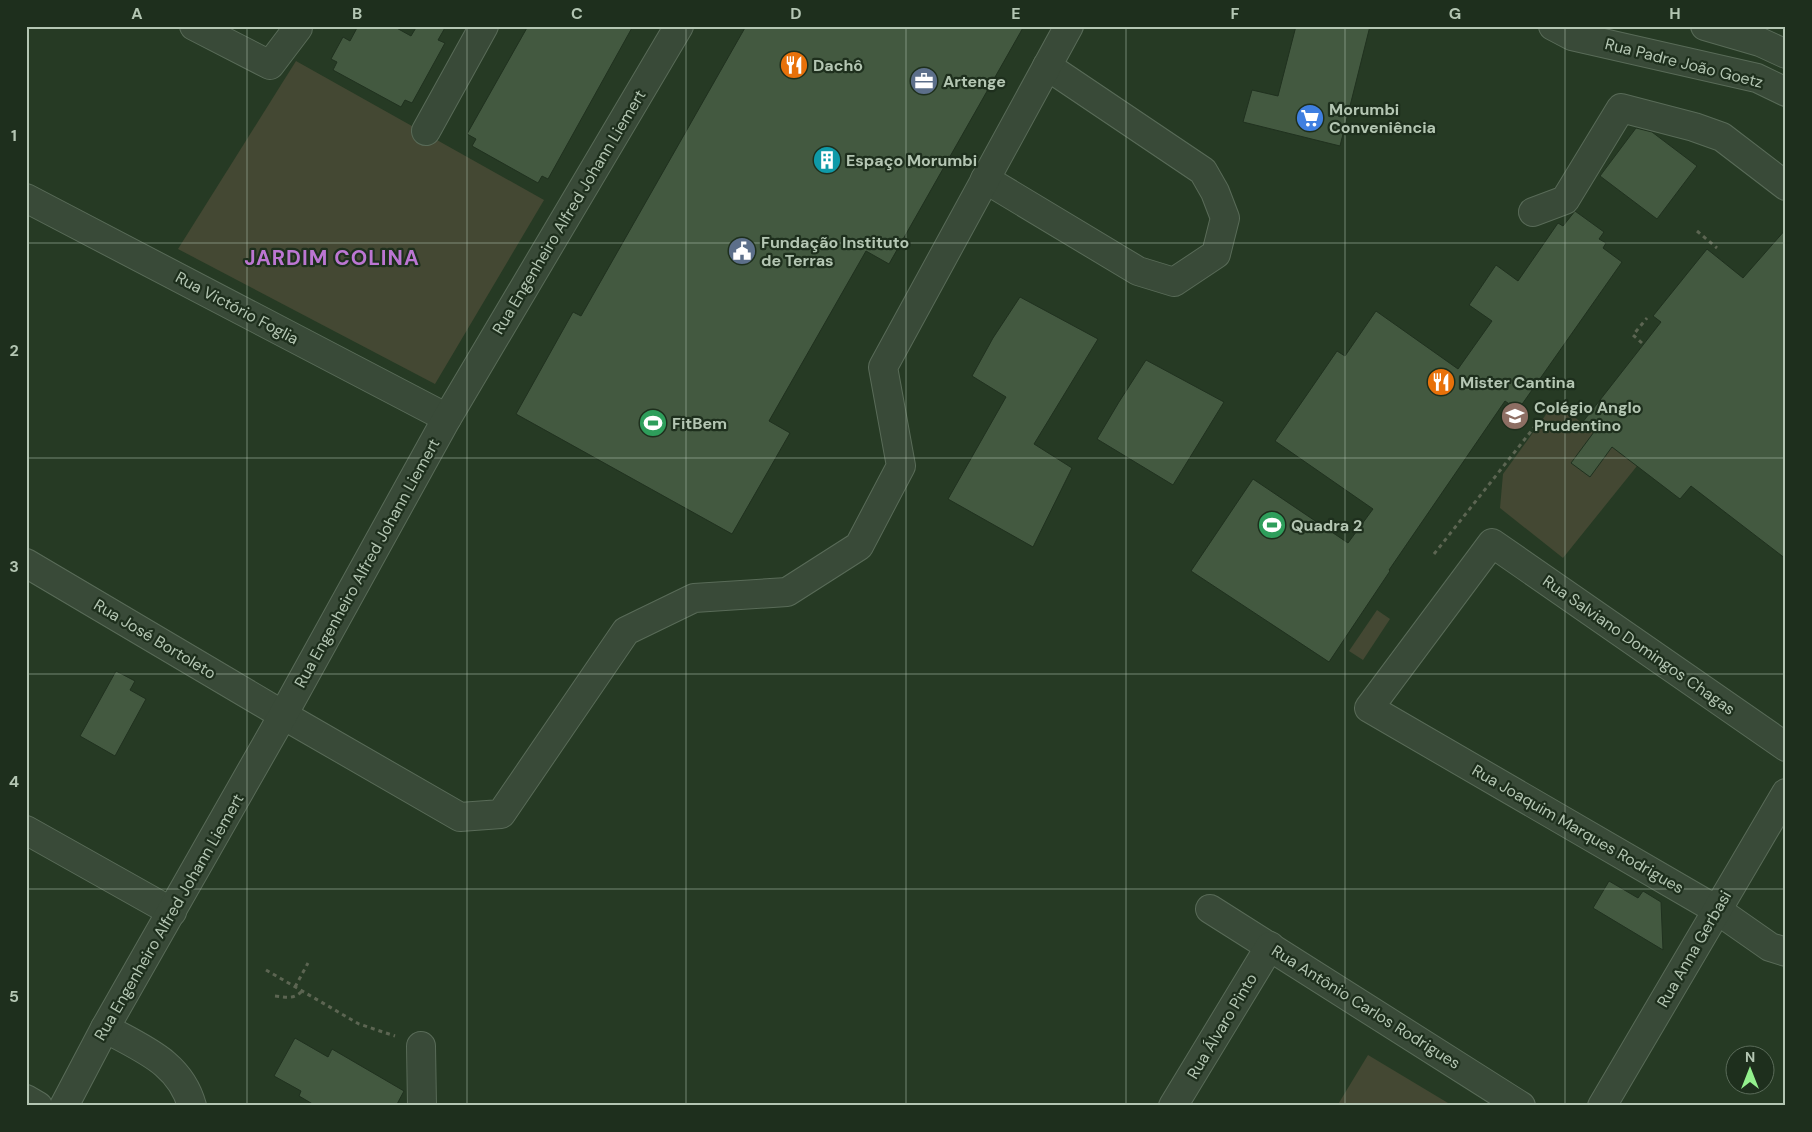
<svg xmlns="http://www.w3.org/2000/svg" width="1812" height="1132" viewBox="0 0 1812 1132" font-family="'DM Sans',sans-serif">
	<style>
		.green { fill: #444833 }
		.building { fill: #435940; stroke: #20311f }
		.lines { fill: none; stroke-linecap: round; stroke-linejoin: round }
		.minor-casing { stroke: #596b58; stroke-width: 30 }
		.path { stroke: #5c6552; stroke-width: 3; stroke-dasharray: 4 4; stroke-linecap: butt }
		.minor { stroke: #394a38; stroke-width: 28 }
		.grid { fill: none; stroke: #b4c6b3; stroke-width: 1; stroke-opacity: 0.55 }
		.labels { text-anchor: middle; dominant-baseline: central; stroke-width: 4.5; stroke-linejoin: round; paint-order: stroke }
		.street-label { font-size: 16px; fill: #b4c6b3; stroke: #1e2f1d }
		.poi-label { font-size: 16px; font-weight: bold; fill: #b4c6b3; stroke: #1e2f1d; text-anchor: start }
		.district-label { font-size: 21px; font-weight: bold; letter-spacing: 1px; fill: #bc76d2; stroke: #1e2f1d }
		.neatline { fill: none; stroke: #b4c6b3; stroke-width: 2 }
		.grid-label { font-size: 16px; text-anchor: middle; font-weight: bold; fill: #b4c6b3 }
	</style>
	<rect width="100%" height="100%" fill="#263a24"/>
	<!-- green -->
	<g class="green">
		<path d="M296 61 544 200 435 384 178 249Z"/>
		<path d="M1555 402 1637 466 1563 558 1500 508 1503 474Z"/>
		<path d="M1377 610 1390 619 1363 660 1349 651Z"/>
		<path d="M1368 1055 1453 1106H1337Z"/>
	</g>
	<!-- building -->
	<g class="building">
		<path d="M358 26H393L411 36 417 26H446L438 40 445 43 412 103 405 100 401 107 333 70 337 62 331 59 343 37 350 41Z"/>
		<path d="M528 26H633L548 179 542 176 538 183 472 146 476 139 467 134Z"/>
		<path d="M746 26H1024L889 264 866 251 769 421 790 433 732 534 516 414 573 312 581 316Z"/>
		<path d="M1296 26H1370L1340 146 1243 122 1252 90 1278 96Z"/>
		<path d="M1636 128 1652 132 1697 166 1657 219 1600 176Z"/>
		<path d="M1575 211 1604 232 1599 239 1606 243 1603 248 1622 262 1518 410 1505 401 1389 570 1390 571 1329 662 1191 571 1253 479 1348 543 1373 509 1275 441 1337 351 1345 356 1376 311 1458 369 1492 321 1469 305 1496 265 1518 281 1558 223 1563 226Z"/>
		<path d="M1786 229V559L1691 486 1680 499 1612 447 1590 477 1571 463 1594 432 1582 423 1661 322 1653 316 1707 249 1743 278Z"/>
		<path d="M1020 297 1098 339 1034 444 1072 468 1033 547 948 499 1006 397 972 376 993 338Z"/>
		<path d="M1146 360 1224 402 1173 485 1097 439 1119 402Z"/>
		<path d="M116 671 135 681 130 690 146 699 115 756 80 736Z"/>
		<path d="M1609 881 1638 898 1643 891 1661 902 1663 950 1593 908Z"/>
		<path d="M295 1038 328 1057 332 1049 404 1091 396 1106H316L299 1096 301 1091 274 1076Z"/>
	</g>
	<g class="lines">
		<defs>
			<g id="minor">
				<path d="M194 26 270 65 298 28 294 26"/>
				<path d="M1553 26 1572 36 1757 78 1786 92"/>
				<path d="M1705 26 1760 42 1786 54"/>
				<path d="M426 131 484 26"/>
				<path d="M985 179 1138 271 1174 282 1216 254 1225 218 1215 192 1203 171 1047 66"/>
				<path d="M26 198 447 418"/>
				<path d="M1533 212 1565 200 1621 108 1694 127 1722 137 1786 186"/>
				<path d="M26 563 283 715 460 817 501 814 626 631 694 598 787 592 859 546 901 466 883 367 1069 26"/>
				<path d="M1786 747 1492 543 1369 708 1717 910 1770 947 1786 952"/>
				<path d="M26 830 172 912"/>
				<path d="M1210 909 1521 1106"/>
				<path d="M105 1028C142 1049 180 1062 192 1106"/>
				<path d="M421 1046 422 1106"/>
				<path d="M26 1099 38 1106"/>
				<path d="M64 1106 105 1028 283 715 447 418 679 26"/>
				<path d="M1173 1106 1270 946"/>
				<path d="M1602 1106 1786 793"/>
			</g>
		</defs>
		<!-- minor casing -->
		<use href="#minor" class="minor-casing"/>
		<!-- path -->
		<g class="path">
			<path d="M1697 231 1717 248"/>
			<path d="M1642 343 1633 335 1647 318"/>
			<path d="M1434 554 1536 425"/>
			<path d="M266 970 359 1024 395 1036"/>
			<path d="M295 987 308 963"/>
			<path d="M275 996C286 997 294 1000 302 991"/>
		</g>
		<!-- minor -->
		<use href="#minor" class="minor"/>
	</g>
	<!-- grid -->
	<path class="grid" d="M247 26V1106M467 26V1106M686 26V1106M906 26V1106M1126 26V1106M1345 26V1106M1565 26V1106M26 243H1786M26 458H1786M26 674H1786M26 889H1786"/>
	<!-- icons -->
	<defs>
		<symbol id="restaurant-disc" viewBox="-11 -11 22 22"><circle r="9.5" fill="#e8710a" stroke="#1e2f1d"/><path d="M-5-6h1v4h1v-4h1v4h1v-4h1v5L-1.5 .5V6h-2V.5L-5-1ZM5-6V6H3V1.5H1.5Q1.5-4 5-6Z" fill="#fff"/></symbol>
		<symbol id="office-disc" viewBox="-11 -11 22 22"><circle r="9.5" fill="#5c6f8a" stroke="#1e2f1d"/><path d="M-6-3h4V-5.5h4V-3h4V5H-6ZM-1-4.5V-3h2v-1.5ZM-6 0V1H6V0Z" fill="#fff"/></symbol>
		<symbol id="supermarket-disc" viewBox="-11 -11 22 22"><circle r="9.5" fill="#3f7fe0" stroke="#1e2f1d"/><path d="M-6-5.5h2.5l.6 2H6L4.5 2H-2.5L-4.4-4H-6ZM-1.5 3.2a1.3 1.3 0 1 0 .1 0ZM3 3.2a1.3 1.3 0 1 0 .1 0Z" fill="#fff"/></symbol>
		<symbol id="building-disc" viewBox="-11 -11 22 22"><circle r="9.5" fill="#0f9aa8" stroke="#1e2f1d"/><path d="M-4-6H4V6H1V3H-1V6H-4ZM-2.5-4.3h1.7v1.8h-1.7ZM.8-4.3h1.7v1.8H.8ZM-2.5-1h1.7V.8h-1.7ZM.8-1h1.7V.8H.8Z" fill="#fff"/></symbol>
		<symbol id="civic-disc" viewBox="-11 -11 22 22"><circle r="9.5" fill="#5c6f8a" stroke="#1e2f1d"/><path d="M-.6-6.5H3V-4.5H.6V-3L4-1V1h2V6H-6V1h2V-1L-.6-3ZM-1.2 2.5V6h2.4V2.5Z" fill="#fff"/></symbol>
		<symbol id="school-disc" viewBox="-11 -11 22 22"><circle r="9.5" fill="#8d6e63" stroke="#1e2f1d"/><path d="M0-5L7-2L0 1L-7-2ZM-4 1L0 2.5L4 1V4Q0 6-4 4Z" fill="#fff"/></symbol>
		<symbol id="stadium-disc" viewBox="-11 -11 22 22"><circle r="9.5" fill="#2e9e5b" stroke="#1e2f1d"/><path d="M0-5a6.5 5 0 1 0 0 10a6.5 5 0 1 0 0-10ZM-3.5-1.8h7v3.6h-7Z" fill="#fff"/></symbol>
	</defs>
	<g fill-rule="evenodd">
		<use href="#restaurant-disc" x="778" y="49" width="32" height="32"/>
		<use href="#office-disc" x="908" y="65" width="32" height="32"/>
		<use href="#supermarket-disc" x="1294" y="102" width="32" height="32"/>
		<use href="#building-disc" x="811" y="144" width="32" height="32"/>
		<use href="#civic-disc" x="726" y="235" width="32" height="32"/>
		<use href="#restaurant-disc" x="1425" y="366" width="32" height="32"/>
		<use href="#school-disc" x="1499" y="400" width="32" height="32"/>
		<use href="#stadium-disc" x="637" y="407" width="32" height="32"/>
		<use href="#stadium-disc" x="1256" y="509" width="32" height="32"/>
	</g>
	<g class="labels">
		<!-- street labels -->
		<g class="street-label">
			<text transform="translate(1684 63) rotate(14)">Rua Padre João Goetz</text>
			<text transform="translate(569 212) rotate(-59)">Rua Engenheiro Alfred Johann Liemert</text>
			<text transform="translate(237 308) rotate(28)">Rua Victório Foglia</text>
			<text transform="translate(367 563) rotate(-61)">Rua Engenheiro Alfred Johann Liemert</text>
			<text transform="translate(155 639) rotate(31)">Rua José Bortoleto</text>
			<text transform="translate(1639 645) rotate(35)">Rua Salviano Domingos Chagas</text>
			<text transform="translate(1578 829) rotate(30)">Rua Joaquim Marques Rodrigues</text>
			<text transform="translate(169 917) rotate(-60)">Rua Engenheiro Alfred Johann Liemert</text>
			<text transform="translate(1694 949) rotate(-60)">Rua Anna Gerbasi</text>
			<text transform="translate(1366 1007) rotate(32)">Rua Antônio Carlos Rodrigues</text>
			<text transform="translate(1222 1026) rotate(-59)">Rua Álvaro Pinto</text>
		</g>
		<!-- poi labels -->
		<g class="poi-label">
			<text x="813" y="65">Dachô</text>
			<text x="943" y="81">Artenge</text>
			<text x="1329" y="109">Morumbi<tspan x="1329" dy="18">Conveniência</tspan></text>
			<text x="846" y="160">Espaço Morumbi</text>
			<text x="761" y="242">Fundação Instituto<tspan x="761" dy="18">de Terras</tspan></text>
			<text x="1460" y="382">Mister Cantina</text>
			<text x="1534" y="407">Colégio Anglo<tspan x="1534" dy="18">Prudentino</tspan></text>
			<text x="672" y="423">FitBem</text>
			<text x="1291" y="525">Quadra 2</text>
		</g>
		<!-- district labels -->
		<g class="district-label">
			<text x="332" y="258">JARDIM COLINA</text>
		</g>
	</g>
	<!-- border -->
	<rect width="1812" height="1132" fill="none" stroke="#1e2f1d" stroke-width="55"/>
	<!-- north arrow -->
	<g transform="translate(1750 1070)"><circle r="24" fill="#1e2f1d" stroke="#5a6b59"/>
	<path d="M0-4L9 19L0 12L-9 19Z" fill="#93f18d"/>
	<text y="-8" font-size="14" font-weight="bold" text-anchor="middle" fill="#b4c6b3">N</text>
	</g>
	<rect x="28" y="28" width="1756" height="1076" class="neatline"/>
	<g class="grid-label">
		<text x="137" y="19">A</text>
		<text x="357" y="19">B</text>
		<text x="577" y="19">C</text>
		<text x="796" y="19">D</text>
		<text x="1016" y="19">E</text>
		<text x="1235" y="19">F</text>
		<text x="1455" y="19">G</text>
		<text x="1675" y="19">H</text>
		<text x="14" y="141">1</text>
		<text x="14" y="356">2</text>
		<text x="14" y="572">3</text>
		<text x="14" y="787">4</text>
		<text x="14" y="1002">5</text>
	</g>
</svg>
